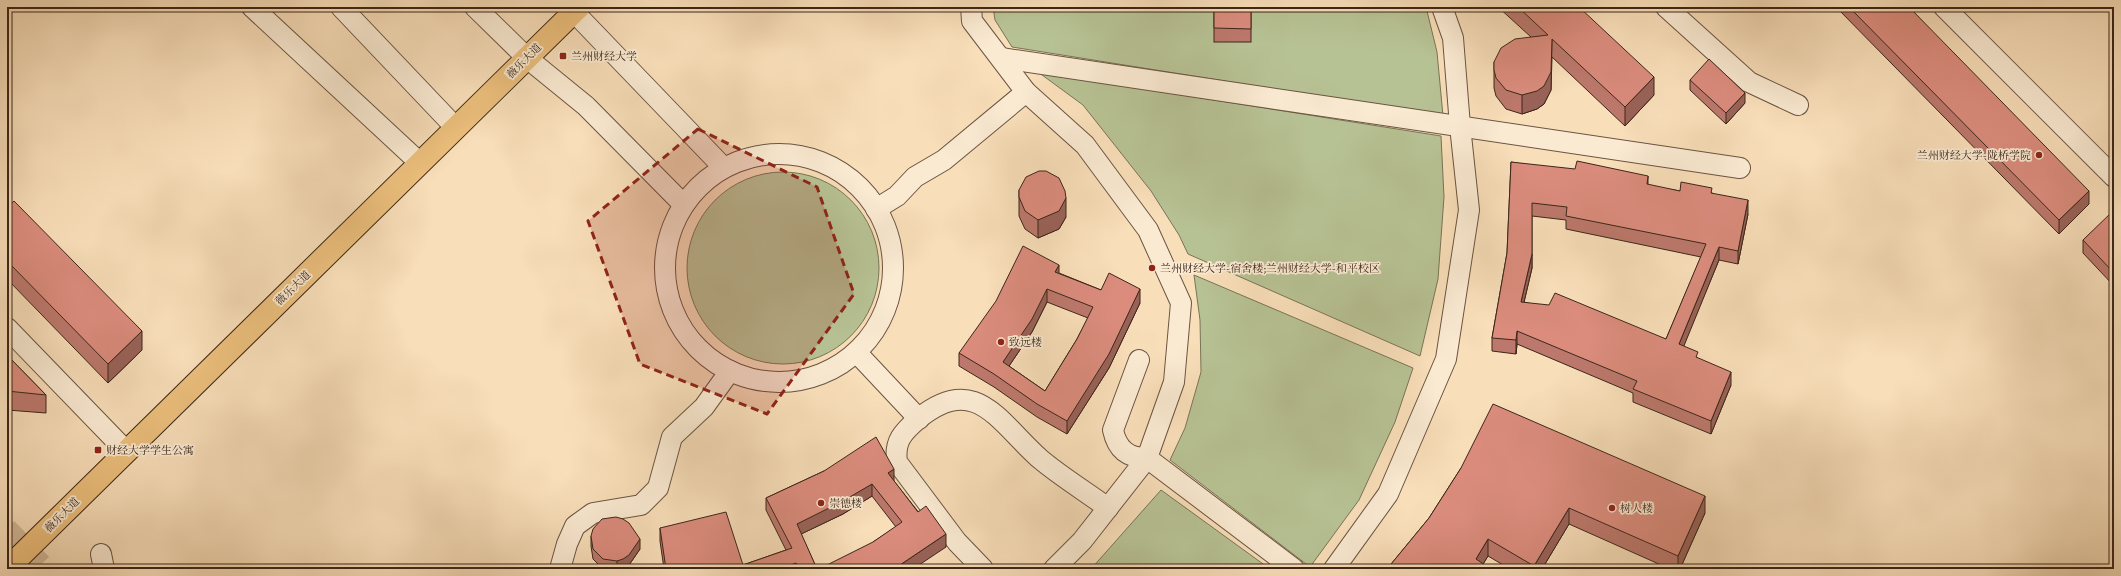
<svg xmlns="http://www.w3.org/2000/svg" width="2121" height="576" viewBox="0 0 2121 576" font-family="Alegreya,'Noto Serif SC',serif">
	<style>
		.green { fill: #b7c294; stroke: #7a7456 }
		.lines { fill: none; stroke-linecap: round; stroke-linejoin: round }
		.minor-tunnel { stroke: #d2b999; stroke-width: 20; stroke-dasharray: 20 10; stroke-linecap: butt }
		.minor-casing { stroke: #6b5441; stroke-width: 22 }
		.major-casing { stroke: #3c2619; stroke-width: 24 }
		.minor { stroke: #faead2; stroke-width: 20 }
		.major { stroke: #ecbf7c; stroke-width: 22 }
		.wall { fill: #bc786c; stroke: #3c2619; fill-rule: evenodd }
		.shaded-wall { fill: #996258; stroke: #3c2619 }
		.building { fill: #db8c7d; stroke: #3c2619; fill-rule: evenodd }
		.marked { fill: #8f2418; fill-opacity: 0.2; stroke: #8f2418; stroke-width: 3; stroke-dasharray: 8 5; stroke-linejoin: round }
		.poi-dot { fill: #8f2418; stroke: #faead2; stroke-width: 1.5 }
		.labels { text-anchor: middle; dominant-baseline: central; stroke-width: 3.5; stroke-linejoin: round; paint-order: stroke }
		.poi-label { font-size: 11px; fill: #3c2619; stroke: #faead2; text-anchor: start }
		.street-label { font-size: 11px; fill: #3c2619; stroke: #faead2 }
	</style>
	<rect width="100%" height="100%" fill="#f8deb9"/>
	<filter id="stains"><feTurbulence type="fractalNoise" baseFrequency=".005" numOctaves="4"/><feColorMatrix values="0 0 0 0 .2 0 0 0 0 .09 0 0 0 0 .02 0 0 0 .5 -.17"/></filter>
	<radialGradient id="worn" r=".72"><stop offset=".6" stop-color="#630" stop-opacity="0"/><stop offset="1" stop-color="#630" stop-opacity=".3"/></radialGradient>
	<!-- green -->
	<g class="green">
		<path d="M993 7H1426L1437 52 1443 116 1012 47 995 20Z"/>
		<path d="M1038 72 1441 136 1444 197 1438 279 1420 356 1188 254 1179 235 1151 191 1083 105Z"/>
		<circle cx="783" cy="268" r="96"/>
		<path d="M1194 275 1413 368 1395 422 1359 500 1310 567 1170 460 1185 428 1201 372 1200 320Z"/>
		<path d="M1161 490 1270 569H1091Z"/>
	</g>
	<g class="lines">
		<!-- minor-tunnel -->
		<path class="minor-tunnel" d="M7 528 47 569"/>
		<defs>
			<g id="minor">
				<path d="M252 7 420 163"/>
				<path d="M341 7 456 128"/>
				<path d="M475 7 527 58 586 106 684 205"/>
				<path d="M971 7 972 21 1026 92 1085 145 1148 230 1181 303 1174 382 1147 458 1082 541 1054 569"/>
				<path d="M1666 7 1749 82 1798 105"/>
				<path d="M1944 7 2114 177"/>
				<path d="M574 12 724 168"/>
				<path d="M1001 58 1740 168"/>
				<circle cx="779" cy="268" r="114"/>
				<path d="M876 209 897 196 915 177 944 160 1026 92"/>
				<path d="M7 328 126 451"/>
				<path d="M857 353 919 419"/>
				<path d="M1139 360 1113 430C1117 449 1128 458 1147 458L1294 569"/>
				<path d="M101 554 104 569"/>
				<path d="M560 569 567 544 575 526 593 513 641 505 658 488 672 437 704 407 730 371"/>
				<path d="M983 569 957 542 897 462C894 441 903 432 918 419 975 372 998 421 1039 458 1060 476 1085 491 1108 508"/>
				<path d="M1334 569 1388 494 1446 359 1469 210 1460 126 1453 38 1442 7"/>
			</g>
			<path id="major" d="M7 569 579 7"/>
		</defs>
		<!-- minor casing -->
		<use href="#minor" class="minor-casing"/>
		<!-- major casing -->
		<use href="#major" class="major-casing"/>
		<!-- minor -->
		<use href="#minor" class="minor"/>
		<!-- major -->
		<use href="#major" class="major"/>
	</g>
	<!-- wall -->
	<g class="wall">
		<rect x="1214" y="7" width="37" height="35"/>
		<path d="M1498 7H1579L1654 95 1625 126 1552 57 1551 90 1544 104 1537 109 1522 114 1506 109 1496 96 1494 88V62L1531 37Z"/>
		<path d="M1836 7H1909L2089 204 2059 234Z"/>
		<path d="M1690 80 1745 103 1726 124 1690 90Z"/>
		<path d="M1511 162 1680 191 1712 193 1748 214 1738 264 1719 260 1683 346 1731 385 1711 434 1633 402V393L1517 344 1516 354 1492 351V338L1507 253ZM1532 216 1566 220V229L1701 257 1666 339 1524 302 1532 268Z"/>
		<path d="M1019 190 1066 217 1059 229 1038 238 1025 229 1019 216Z"/>
		<path d="M7 200 142 350 108 383 7 279Z"/>
		<path d="M2114 212V286L2083 253V240Z"/>
		<path d="M1059 273 1101 290 1140 303 1109 368 1067 434 1037 417 994 387 959 366V353ZM1047 302 1088 318 1077 339 1045 391 1009 366 1032 332Z"/>
		<path d="M7 355 46 395V413L7 410Z"/>
		<path d="M1461 468 1705 513 1680 569H1670L1569 524 1542 569H1510L1488 556 1483 564 1387 569 1429 518Z"/>
		<path d="M824 471 894 481 946 547 873 542 896 527 872 496 843 514 801 534 817 569H664L660 541V528L743 565 786 550 766 510V498Z"/>
		<path d="M591 536 640 549 629 565 623 569H603L593 559 591 546Z"/>
	</g>
	<!-- shaded-wall -->
	<g class="shaded-wall">
		<path d="M1552 39 1551 90 1544 104 1537 109 1522 114V95Z"/>
		<path d="M1654 77V95L1625 126V107Z"/>
		<path d="M1745 93V103L1726 124V113Z"/>
		<path d="M1648 176V189L1647 184Z"/>
		<path d="M2089 191V204L2059 234V220Z"/>
		<path d="M1066 198V217L1059 229 1038 238V220Z"/>
		<path d="M1748 200V214L1738 264V251Z"/>
		<path d="M1719 247V260L1679 358V344Z"/>
		<path d="M1532 254V268L1521 315V302Z"/>
		<path d="M1059 265V278L1055 272Z"/>
		<path d="M1047 289V302L1032 332 1003 375V362Z"/>
		<path d="M1140 289V303L1109 368 1067 434V421Z"/>
		<path d="M142 331V350L108 383V364Z"/>
		<path d="M1517 331V344L1516 354V340Z"/>
		<path d="M1731 372V385L1711 434V421Z"/>
		<path d="M894 469V482L888 473Z"/>
		<path d="M872 484V496L843 514 797 536V524Z"/>
		<path d="M1705 496V513L1680 569H1678V556Z"/>
		<path d="M1569 508V524L1542 569H1534V566Z"/>
		<path d="M946 534V547L913 569H894Z"/>
		<path d="M640 539V549L629 565 623 569H617V561Z"/>
		<path d="M1488 539V556L1480 569 1476 559Z"/>
		<path d="M796 563V569H780Z"/>
	</g>
	<!-- building -->
	<g class="building">
		<path d="M1214 7H1251V29L1214 28Z"/>
		<path d="M1518 7H1579L1654 77 1625 107 1552 39 1551 72 1544 86 1537 91 1522 95 1506 90 1496 78 1494 70V62L1501 48 1515 39 1548 35Z"/>
		<path d="M1849 7H1909L2089 191 2059 220Z"/>
		<path d="M1709 59 1745 93 1726 113 1690 80Z"/>
		<path d="M1577 161 1648 176 1647 184 1680 191 1681 182 1712 188 1711 193 1748 200 1738 251 1719 247 1679 344 1698 352 1696 357 1731 372 1711 421 1633 389 1637 381 1517 331 1516 340 1492 338 1507 253 1511 162 1575 169ZM1532 203 1567 207 1566 216 1706 244 1666 339 1555 293 1549 305 1521 302 1532 254Z"/>
		<path d="M1039 171H1046L1059 178 1065 191 1066 198 1059 211 1038 220 1025 211 1019 197V190L1026 177Z"/>
		<path d="M7 200 11 204 14 201 142 331 108 364 7 261Z"/>
		<path d="M2113 211 2114 212V273L2083 240Z"/>
		<path d="M1023 246 1059 265 1055 272 1101 290 1109 273 1140 289 1109 354 1067 421 1037 404 994 374 959 353 996 301ZM1047 289 1093 307 1077 339 1045 391 1003 362 1032 319Z"/>
		<path d="M7 355 46 395 7 391Z"/>
		<path d="M1493 404 1705 496 1678 556 1569 508 1534 566 1488 539 1476 559 1491 569H1387L1429 518 1461 468Z"/>
		<path d="M876 437 894 469 888 473 918 512 926 506 946 534 894 569H819L873 542 902 522 872 484 843 501 797 524 817 569H800L796 563 780 569H666L660 528 726 512 743 565 792 548 766 498 824 471Z"/>
		<path d="M616 517 623 519 629 523 640 539 629 555 623 559 617 561 603 559 593 549 591 536 593 529 602 519Z"/>
	</g>
	<!-- marked area -->
	<path class="marked" d="M698 129 817 187 854 294 767 414 640 364 588 221Z"/>
	<!-- markers -->
	<g class="poi-dot">
		<rect x="559" y="52" width="8" height="8" rx="2"/>
		<circle cx="2039" cy="155" r="4"/>
		<circle cx="1152" cy="268" r="4"/>
		<circle cx="1001" cy="342" r="4"/>
		<rect x="94" y="446" width="8" height="8" rx="2"/>
		<circle cx="821" cy="503" r="4"/>
		<circle cx="1612" cy="508" r="4"/>
	</g>
	<g class="labels">
		<!-- poi labels -->
		<g class="poi-label">
			<text x="571" y="56">兰州财经大学</text>
			<text x="2031" y="155" text-anchor="end">兰州财经大学-陇桥学院</text>
			<text x="1160" y="268">兰州财经大学-宿舍楼;兰州财经大学-和平校区</text>
			<text x="1009" y="342">致远楼</text>
			<text x="106" y="450">财经大学学生公寓</text>
			<text x="829" y="503">崇德楼</text>
			<text x="1620" y="508">树人楼</text>
		</g>
		<!-- street labels -->
		<g class="street-label">
			<text transform="translate(524 61) rotate(-45)">薇乐大道</text>
			<text transform="translate(293 288) rotate(-44)">薇乐大道</text>
			<text transform="translate(62 515) rotate(-45)">薇乐大道</text>
		</g>
	</g>
	<!-- margin -->
	<rect width="2121" height="576" fill="none" stroke="#f8deb9" stroke-width="24"/>
	<rect x="8" y="8" width="2105" height="560" fill="none" stroke="#3c2619" stroke-width="2"/>
	<rect x="12" y="12" width="2097" height="552" fill="none" stroke="#3c2619"/>
	<rect width="100%" height="100%" filter="url(#stains)"/>
	<rect width="100%" height="100%" fill="url(#worn)"/>
</svg>
